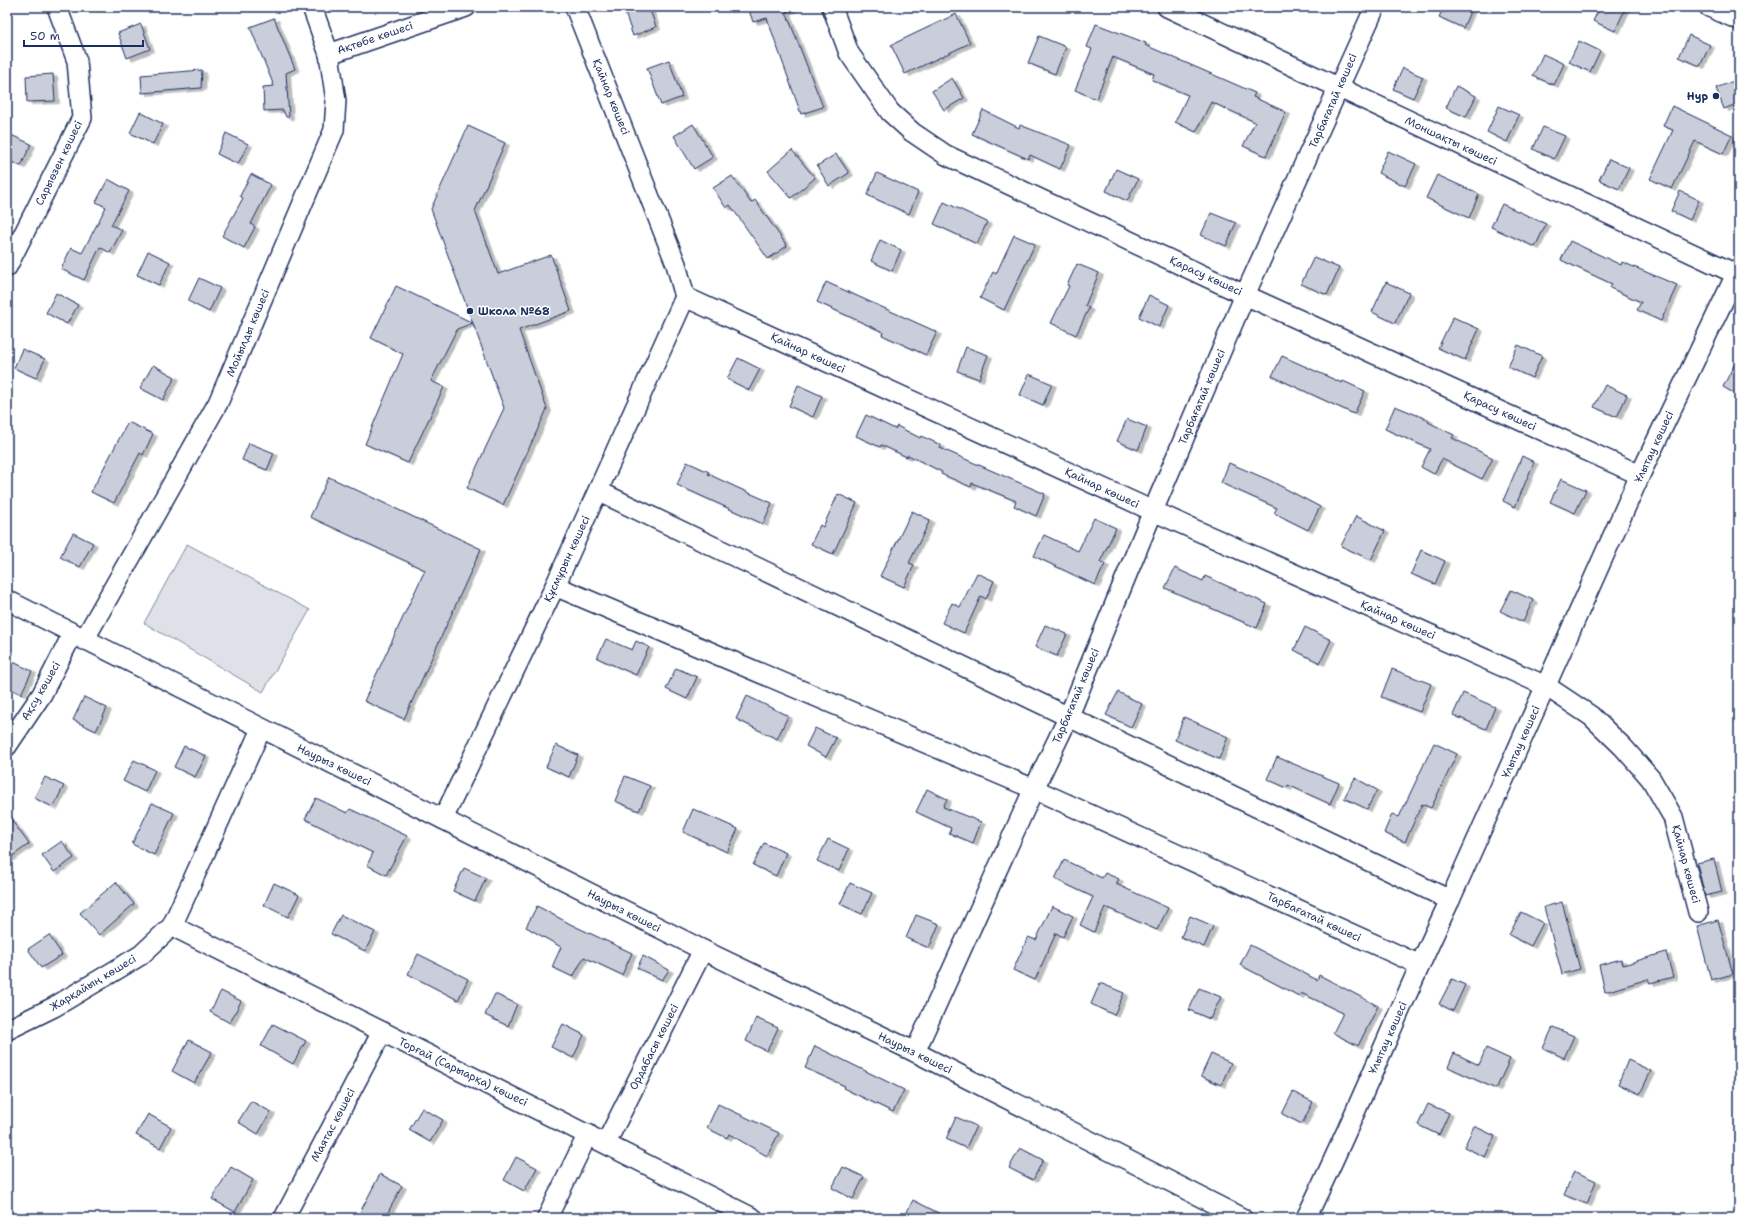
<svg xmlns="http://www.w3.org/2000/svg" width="1746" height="1225" viewBox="0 0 1746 1225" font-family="'Shantell Sans',sans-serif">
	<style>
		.green { fill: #dee1e7; stroke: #7c88a2 }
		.building { fill: #caceda; stroke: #1b2f5e; filter: url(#shadow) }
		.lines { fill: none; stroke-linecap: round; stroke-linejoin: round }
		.minor-casing { stroke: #1b2f5e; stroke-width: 22 }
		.minor { stroke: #fff; stroke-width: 19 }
		.poi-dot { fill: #1b2f5e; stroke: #fff; stroke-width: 1.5 }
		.labels { text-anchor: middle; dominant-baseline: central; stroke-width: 3; stroke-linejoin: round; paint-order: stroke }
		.street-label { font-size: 11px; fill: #1b2f5e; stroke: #fff }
		.poi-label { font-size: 11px; font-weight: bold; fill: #1b2f5e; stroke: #fff; text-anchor: end }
	</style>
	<defs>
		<filter id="shadow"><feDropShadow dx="4.5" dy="2.5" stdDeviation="0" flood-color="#0004"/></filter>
	</defs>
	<rect width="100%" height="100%" fill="#fff"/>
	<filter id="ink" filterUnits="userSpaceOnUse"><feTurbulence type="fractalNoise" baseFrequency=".025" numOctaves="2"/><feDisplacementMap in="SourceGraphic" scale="8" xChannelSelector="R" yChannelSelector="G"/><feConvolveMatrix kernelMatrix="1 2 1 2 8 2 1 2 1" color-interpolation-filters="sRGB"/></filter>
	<g filter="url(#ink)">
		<!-- green -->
		<path class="green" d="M187 544 310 610 263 692 144 623Z"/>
		<!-- building -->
		<g class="building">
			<path d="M623 7H649L656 27 633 36Z"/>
			<path d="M748 7H792V9L786 12 823 107 801 114 767 18 753 22Z"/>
			<path d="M1444 7H1472L1463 28 1439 17Z"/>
			<path d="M1600 7H1626L1615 31 1593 21Z"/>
			<path d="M956 14 970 43 905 74 891 45Z"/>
			<path d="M274 18 295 69 286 73 289 117H286L283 110 264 111 263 87 274 86 250 27Z"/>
			<path d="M141 24 150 49 127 58 118 33Z"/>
			<path d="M1096 24 1146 43 1145 45 1255 93 1253 97 1286 112 1266 156 1243 146 1255 122 1211 102 1196 132 1175 122 1188 95 1152 80 1154 74 1113 57 1096 99 1075 90 1092 49 1087 47Z"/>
			<path d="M1689 35 1710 45 1700 66 1679 57Z"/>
			<path d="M1039 36 1066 47 1055 74 1028 63Z"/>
			<path d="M1579 41 1600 51 1590 72 1569 62Z"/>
			<path d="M1543 54 1564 64 1554 85 1533 76Z"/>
			<path d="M669 60 682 97 661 105 647 68Z"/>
			<path d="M1403 68 1423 77 1413 98 1393 89Z"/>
			<path d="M202 70 201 88 142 93 141 75Z"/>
			<path d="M53 74 55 101 27 102 26 76Z"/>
			<path d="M952 78 964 98 944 110 932 91Z"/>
			<path d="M1739 79V103L1724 109 1716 88Z"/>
			<path d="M1456 86 1476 96 1466 117 1446 108Z"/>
			<path d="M1499 106 1519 115 1507 142 1487 132Z"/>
			<path d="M1672 106 1732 135 1723 154 1695 141 1672 189 1650 179 1673 130 1663 126Z"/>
			<path d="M983 110 1019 128 1020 125 1071 145 1060 169 1030 155 1028 159 972 134Z"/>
			<path d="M140 112 163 124 153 144 130 133Z"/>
			<path d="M693 124 713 157 694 169 674 136Z"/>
			<path d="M468 126 505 143 475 211 498 274 551 255 571 311 519 330 547 409 503 505 467 488 504 408 431 209Z"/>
			<path d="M1543 127 1565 136 1554 159 1533 149Z"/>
			<path d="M226 133 248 144 238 164 217 154Z"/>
			<path d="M11 135 31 144 21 166 7 160V145Z"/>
			<path d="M792 150 815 178 791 198 768 171Z"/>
			<path d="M1388 151 1416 164 1405 186 1378 173Z"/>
			<path d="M836 154 849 173 829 186 817 166Z"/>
			<path d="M1609 159 1629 168 1619 189 1599 180Z"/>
			<path d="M1116 169 1138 179 1127 201 1106 191Z"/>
			<path d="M877 173 918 192 909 214 867 195Z"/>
			<path d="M251 174 271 185 251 224 255 227 244 248 222 236 243 198 240 196Z"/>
			<path d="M1437 175 1479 194 1469 218 1426 198Z"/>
			<path d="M732 176 751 203 755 200 787 246 768 259 730 205 726 208 713 188Z"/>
			<path d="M108 179 129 191 111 225 122 230 110 253 100 247 84 280 61 269 71 248 82 253 106 207 96 202Z"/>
			<path d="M1680 191 1699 200 1690 220 1671 211Z"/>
			<path d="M944 202 987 222 977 244 934 224Z"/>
			<path d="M1502 204 1546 224 1535 247 1491 227Z"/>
			<path d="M1211 213 1236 223 1226 246 1201 235Z"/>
			<path d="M1014 235 1035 244 1004 310 980 298 993 272 996 274Z"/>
			<path d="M880 240 901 250 892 271 871 261Z"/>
			<path d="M1570 241 1621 265 1622 262 1677 285 1661 321 1637 310 1641 302 1610 288 1612 284 1561 260Z"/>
			<path d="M148 251 170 262 159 285 137 275Z"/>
			<path d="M1314 257 1339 268 1327 295 1301 284Z"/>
			<path d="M1077 264 1099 273 1085 306 1089 308 1076 335 1051 323 1069 286 1067 285Z"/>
			<path d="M199 278 220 288 209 312 188 301Z"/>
			<path d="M826 282 937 332 926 355 882 335 883 332 817 302Z"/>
			<path d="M1386 282 1409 293 1395 323 1372 312Z"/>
			<path d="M396 286 473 323 457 329 431 381 444 387 408 463 365 444 403 354 371 338Z"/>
			<path d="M56 293 78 305 67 324 46 313Z"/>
			<path d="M1149 295 1169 305 1159 327 1139 317Z"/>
			<path d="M1453 317 1479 329 1465 360 1438 348Z"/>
			<path d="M1518 345 1542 356 1532 378 1508 367Z"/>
			<path d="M966 347 988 355 979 379 957 371Z"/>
			<path d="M22 349 45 359 36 378 14 368Z"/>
			<path d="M1739 355V396L1723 387Z"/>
			<path d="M1282 356 1342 383 1343 381 1365 391 1354 414 1272 376Z"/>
			<path d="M738 358 760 369 749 390 727 379Z"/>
			<path d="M153 365 175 377 163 400 140 388Z"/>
			<path d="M1029 374 1052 384 1043 405 1020 395Z"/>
			<path d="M798 385 822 396 813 417 789 406Z"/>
			<path d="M1605 385 1627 395 1617 417 1594 407Z"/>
			<path d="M1395 406 1429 420 1428 422 1454 435 1452 438 1493 458 1482 479 1442 459 1434 474 1421 467 1430 449 1385 429Z"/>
			<path d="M866 415 895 429 897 426 920 438 921 436 941 445 940 448 1045 494 1036 516 1014 506 1016 501 972 483 971 487 941 474 942 472 908 455 907 457 881 445 880 447 856 436Z"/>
			<path d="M1127 419 1147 427 1138 450 1117 441Z"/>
			<path d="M128 422 153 434 143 455 140 453 114 503 91 492Z"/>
			<path d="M249 443 274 453 267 470 242 460Z"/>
			<path d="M1522 456 1534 462 1515 507 1503 501Z"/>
			<path d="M687 462 709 472 708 474 738 488 772 503 763 524 677 485Z"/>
			<path d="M1229 463 1269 480 1320 507 1308 530 1274 513 1277 508 1221 483Z"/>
			<path d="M329 477 481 549 404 719 364 701 425 570 310 517Z"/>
			<path d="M1561 479 1586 490 1575 513 1550 502Z"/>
			<path d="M838 494 857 503 833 554 811 544 820 525 823 527Z"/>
			<path d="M912 511 930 520 909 563 914 565 904 587 880 576Z"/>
			<path d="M1356 516 1385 531 1371 560 1341 546Z"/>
			<path d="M1094 518 1116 528 1100 562 1105 564 1095 585 1034 556 1044 535 1078 551Z"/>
			<path d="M73 533 93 543 80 567 60 557Z"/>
			<path d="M1421 550 1445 561 1435 584 1411 574Z"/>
			<path d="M1175 568 1203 581 1205 576 1267 604 1257 628 1165 588Z"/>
			<path d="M977 573 994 581 986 599 981 596 964 633 942 623 952 603 960 607Z"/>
			<path d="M1511 590 1533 600 1523 622 1500 611Z"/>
			<path d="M1045 625 1067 634 1057 656 1035 647Z"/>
			<path d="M1305 627 1331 640 1320 663 1294 650Z"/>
			<path d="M606 639 632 650 636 641 649 647 636 675 597 658Z"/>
			<path d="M11 661 32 671 21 694 7 687V670Z"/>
			<path d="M676 668 697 677 687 699 666 689Z"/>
			<path d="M1392 669 1431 684 1420 712 1381 697Z"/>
			<path d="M1118 692 1142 704 1131 727 1106 715Z"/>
			<path d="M1463 693 1495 707 1486 729 1453 715Z"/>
			<path d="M747 696 788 716 777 739 736 719Z"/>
			<path d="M84 697 107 708 96 731 73 720Z"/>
			<path d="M1184 717 1228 737 1219 759 1175 740Z"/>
			<path d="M815 728 836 738 826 757 806 746Z"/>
			<path d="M1434 743 1457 754 1431 808 1422 804 1405 842 1384 833 1392 814 1399 817Z"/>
			<path d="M556 745 578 755 569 777 546 767Z"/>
			<path d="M184 746 206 756 195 777 174 767Z"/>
			<path d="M1277 757 1339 783 1330 804 1288 785 1287 788 1267 779Z"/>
			<path d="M134 760 155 770 145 792 123 781Z"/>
			<path d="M625 776 650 786 639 811 615 801Z"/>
			<path d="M45 777 64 786 53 807 34 798Z"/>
			<path d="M1355 778 1377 790 1367 809 1344 798Z"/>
			<path d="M927 789 947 799 943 807 981 822 973 843 949 833 951 828 916 812Z"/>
			<path d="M316 798 347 813 350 809 407 836 386 875 367 865 373 853 305 819Z"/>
			<path d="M152 803 174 813 154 855 132 844Z"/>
			<path d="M693 809 738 829 727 852 683 832Z"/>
			<path d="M7 814 29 844 7 860Z"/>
			<path d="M828 839 849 849 839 871 817 861Z"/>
			<path d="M62 841 74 858 54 872 42 855Z"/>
			<path d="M764 843 786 853 776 876 753 865Z"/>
			<path d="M1714 859 1722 892 1705 896 1697 863Z"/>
			<path d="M1064 860 1102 878 1105 873 1119 879 1116 884 1168 908 1157 930 1105 907 1094 932 1080 925 1093 897 1055 879Z"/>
			<path d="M464 868 486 878 475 901 453 891Z"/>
			<path d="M116 882 134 904 99 935 80 913Z"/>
			<path d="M274 883 299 895 288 917 264 905Z"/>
			<path d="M850 883 872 893 862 914 840 904Z"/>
			<path d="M1562 902 1580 969 1562 974 1544 907Z"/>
			<path d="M537 906 572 925 632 953 622 975 584 957 573 977 552 967 561 947 526 927Z"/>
			<path d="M1052 906 1073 916 1063 937 1056 933 1035 980 1013 970 1028 937 1036 940Z"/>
			<path d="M1521 912 1543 923 1531 946 1509 935Z"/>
			<path d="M341 915 375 932 365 951 331 934Z"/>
			<path d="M916 915 939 924 929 948 906 938Z"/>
			<path d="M1190 916 1213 926 1204 947 1181 937Z"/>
			<path d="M1718 920 1733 974 1711 980 1697 926Z"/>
			<path d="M49 935 62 955 41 968 28 949Z"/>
			<path d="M1250 945 1317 980 1319 975 1378 1006 1358 1046 1333 1033 1343 1013 1301 993 1299 996 1240 965Z"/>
			<path d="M1666 952 1673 977 1650 983 1648 979 1605 992 1599 965 1621 959 1623 965Z"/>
			<path d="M418 954 468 979 458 1000 408 974Z"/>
			<path d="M643 956 669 970 662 980 637 968Z"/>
			<path d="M1452 979 1465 985 1453 1011 1439 1004Z"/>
			<path d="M1100 983 1124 993 1114 1015 1091 1004Z"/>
			<path d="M1199 988 1221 997 1210 1019 1189 1010Z"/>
			<path d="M221 991 241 1001 230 1023 210 1012Z"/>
			<path d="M495 994 517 1004 508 1026 485 1015Z"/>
			<path d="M756 1018 778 1028 767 1051 746 1041Z"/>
			<path d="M273 1024 306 1041 293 1064 261 1046Z"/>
			<path d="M563 1024 584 1035 573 1058 551 1047Z"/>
			<path d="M1553 1027 1574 1036 1564 1058 1543 1048Z"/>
			<path d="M189 1040 212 1052 194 1083 172 1071Z"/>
			<path d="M815 1046 904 1090 893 1112 843 1088 845 1086 805 1068Z"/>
			<path d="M1486 1048 1510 1059 1496 1089 1448 1067 1454 1053 1479 1065Z"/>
			<path d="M1211 1054 1231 1063 1221 1085 1201 1076Z"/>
			<path d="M1628 1060 1651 1071 1640 1094 1618 1084Z"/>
			<path d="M1293 1092 1313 1102 1302 1124 1282 1114Z"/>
			<path d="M251 1101 271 1112 258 1134 238 1122Z"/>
			<path d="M718 1104 779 1133 767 1156 729 1134 727 1138 707 1128Z"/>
			<path d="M1428 1104 1449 1113 1439 1135 1418 1125Z"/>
			<path d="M422 1108 443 1120 430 1142 409 1130Z"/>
			<path d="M148 1114 171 1127 160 1148 136 1135Z"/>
			<path d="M956 1117 976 1126 966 1148 946 1139Z"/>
			<path d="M1474 1126 1495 1136 1485 1157 1464 1147Z"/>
			<path d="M1020 1148 1043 1160 1033 1180 1009 1168Z"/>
			<path d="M516 1157 537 1168 524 1191 504 1180Z"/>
			<path d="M231 1167 253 1180 235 1212 212 1199Z"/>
			<path d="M843 1167 864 1177 853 1199 832 1188Z"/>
			<path d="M1574 1171 1596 1181 1587 1204 1564 1195Z"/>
			<path d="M380 1174 402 1186 385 1218H357Z"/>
			<path d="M913 1200 948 1218H904Z"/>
		</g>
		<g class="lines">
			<defs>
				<g id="minor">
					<path d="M575 7 676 264 685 297 1153 511 1546 686 1591 716 1623 747 1651 779 1673 817 1698 912"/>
					<path d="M832 7 849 53 890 112 912 132 946 155 1245 295 1640 475"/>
					<path d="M1167 7 1736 274"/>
					<path d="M1709 7 1739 20"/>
					<path d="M329 54 466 7"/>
					<path d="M7 267 82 118 77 61 57 7"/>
					<path d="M598 491 1450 900"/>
					<path d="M555 586 1034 789 1420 965"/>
					<path d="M7 600 703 950 915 1052 1242 1218"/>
					<path d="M84 640 218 403 334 130 336 101 329 54 312 7"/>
					<path d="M7 746 42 694 73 633"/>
					<path d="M443 819 555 586 685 297"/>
					<path d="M172 926 753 1218"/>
					<path d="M7 1030 54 1007 141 955 172 926 261 729"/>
					<path d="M915 1052 1031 795 1068 718 1153 511 1245 295 1375 7"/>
					<path d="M606 1143 703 950"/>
					<path d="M284 1218 382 1032"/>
					<path d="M547 1218 588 1134"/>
					<path d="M1306 1218C1357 1114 1400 1005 1450 900L1640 475 1739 268"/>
				</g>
			</defs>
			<!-- minor casing -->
			<use href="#minor" class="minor-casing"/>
			<!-- minor -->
			<use href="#minor" class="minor"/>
		</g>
	</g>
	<!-- markers -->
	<g class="poi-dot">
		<circle cx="1716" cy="96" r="4"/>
		<circle cx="470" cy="311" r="4"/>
	</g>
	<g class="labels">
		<!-- street labels -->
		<g class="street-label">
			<text transform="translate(375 38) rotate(-19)">Ақтөбе көшесі</text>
			<text transform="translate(611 97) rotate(68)">Қайнар көшесі</text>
			<text transform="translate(1333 101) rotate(-66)">Тарбағатай көшесі</text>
			<text transform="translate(1451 141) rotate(25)">Моншақты көшесі</text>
			<text transform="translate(59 163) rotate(-64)">Сарыөзен көшесі</text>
			<text transform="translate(1206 276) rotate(25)">Қарасу көшесі</text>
			<text transform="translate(248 333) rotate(-67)">Мойылды көшесі</text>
			<text transform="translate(808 353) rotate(25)">Қайнар көшесі</text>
			<text transform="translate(1202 397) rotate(-67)">Тарбағатай көшесі</text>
			<text transform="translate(1500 411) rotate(25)">Қарасу көшесі</text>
			<text transform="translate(1654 447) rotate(-65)">Ұлытау көшесі</text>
			<text transform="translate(1102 488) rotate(25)">Қайнар көшесі</text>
			<text transform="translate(567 559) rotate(-65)">Құсмұрын көшесі</text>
			<text transform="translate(1398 620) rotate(24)">Қайнар көшесі</text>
			<text transform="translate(41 691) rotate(-60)">Ақсу көшесі</text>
			<text transform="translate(1076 696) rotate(-67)">Тарбағатай көшесі</text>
			<text transform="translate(1521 742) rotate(-66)">Ұлытау көшесі</text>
			<text transform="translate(334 765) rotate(26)">Наурыз көшесі</text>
			<text transform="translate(1686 864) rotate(75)">Қайнар көшесі</text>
			<text transform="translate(624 911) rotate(27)">Наурыз көшесі</text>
			<text transform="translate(1314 917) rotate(25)">Тарбағатай көшесі</text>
			<text transform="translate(93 983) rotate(-31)">Жарқайың көшесі</text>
			<text transform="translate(1388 1038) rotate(-66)">Ұлытау көшесі</text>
			<text transform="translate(654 1047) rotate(-63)">Ордабасы көшесі</text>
			<text transform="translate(915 1053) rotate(26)">Наурыз көшесі</text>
			<text transform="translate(463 1072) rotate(26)">Торғай (Сарыарқа) көшесі</text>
			<text transform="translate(333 1125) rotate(-62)">Маятас көшесі</text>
		</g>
		<!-- poi labels -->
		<g class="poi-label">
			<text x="1708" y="96">Нур</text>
			<text x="478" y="311" text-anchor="start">Школа №68</text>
		</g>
	</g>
	<!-- margin -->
	<rect width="1746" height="1225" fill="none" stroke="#fff" stroke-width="24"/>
	<rect x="12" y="12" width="1722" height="1201" fill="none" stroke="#1b2f5e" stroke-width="1.5" filter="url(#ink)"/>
	<!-- scale -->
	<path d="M24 40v6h119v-6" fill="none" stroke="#1b2f5e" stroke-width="2"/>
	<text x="30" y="40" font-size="12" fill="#1b2f5e" stroke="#ffffff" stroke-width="3" paint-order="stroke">50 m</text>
</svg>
